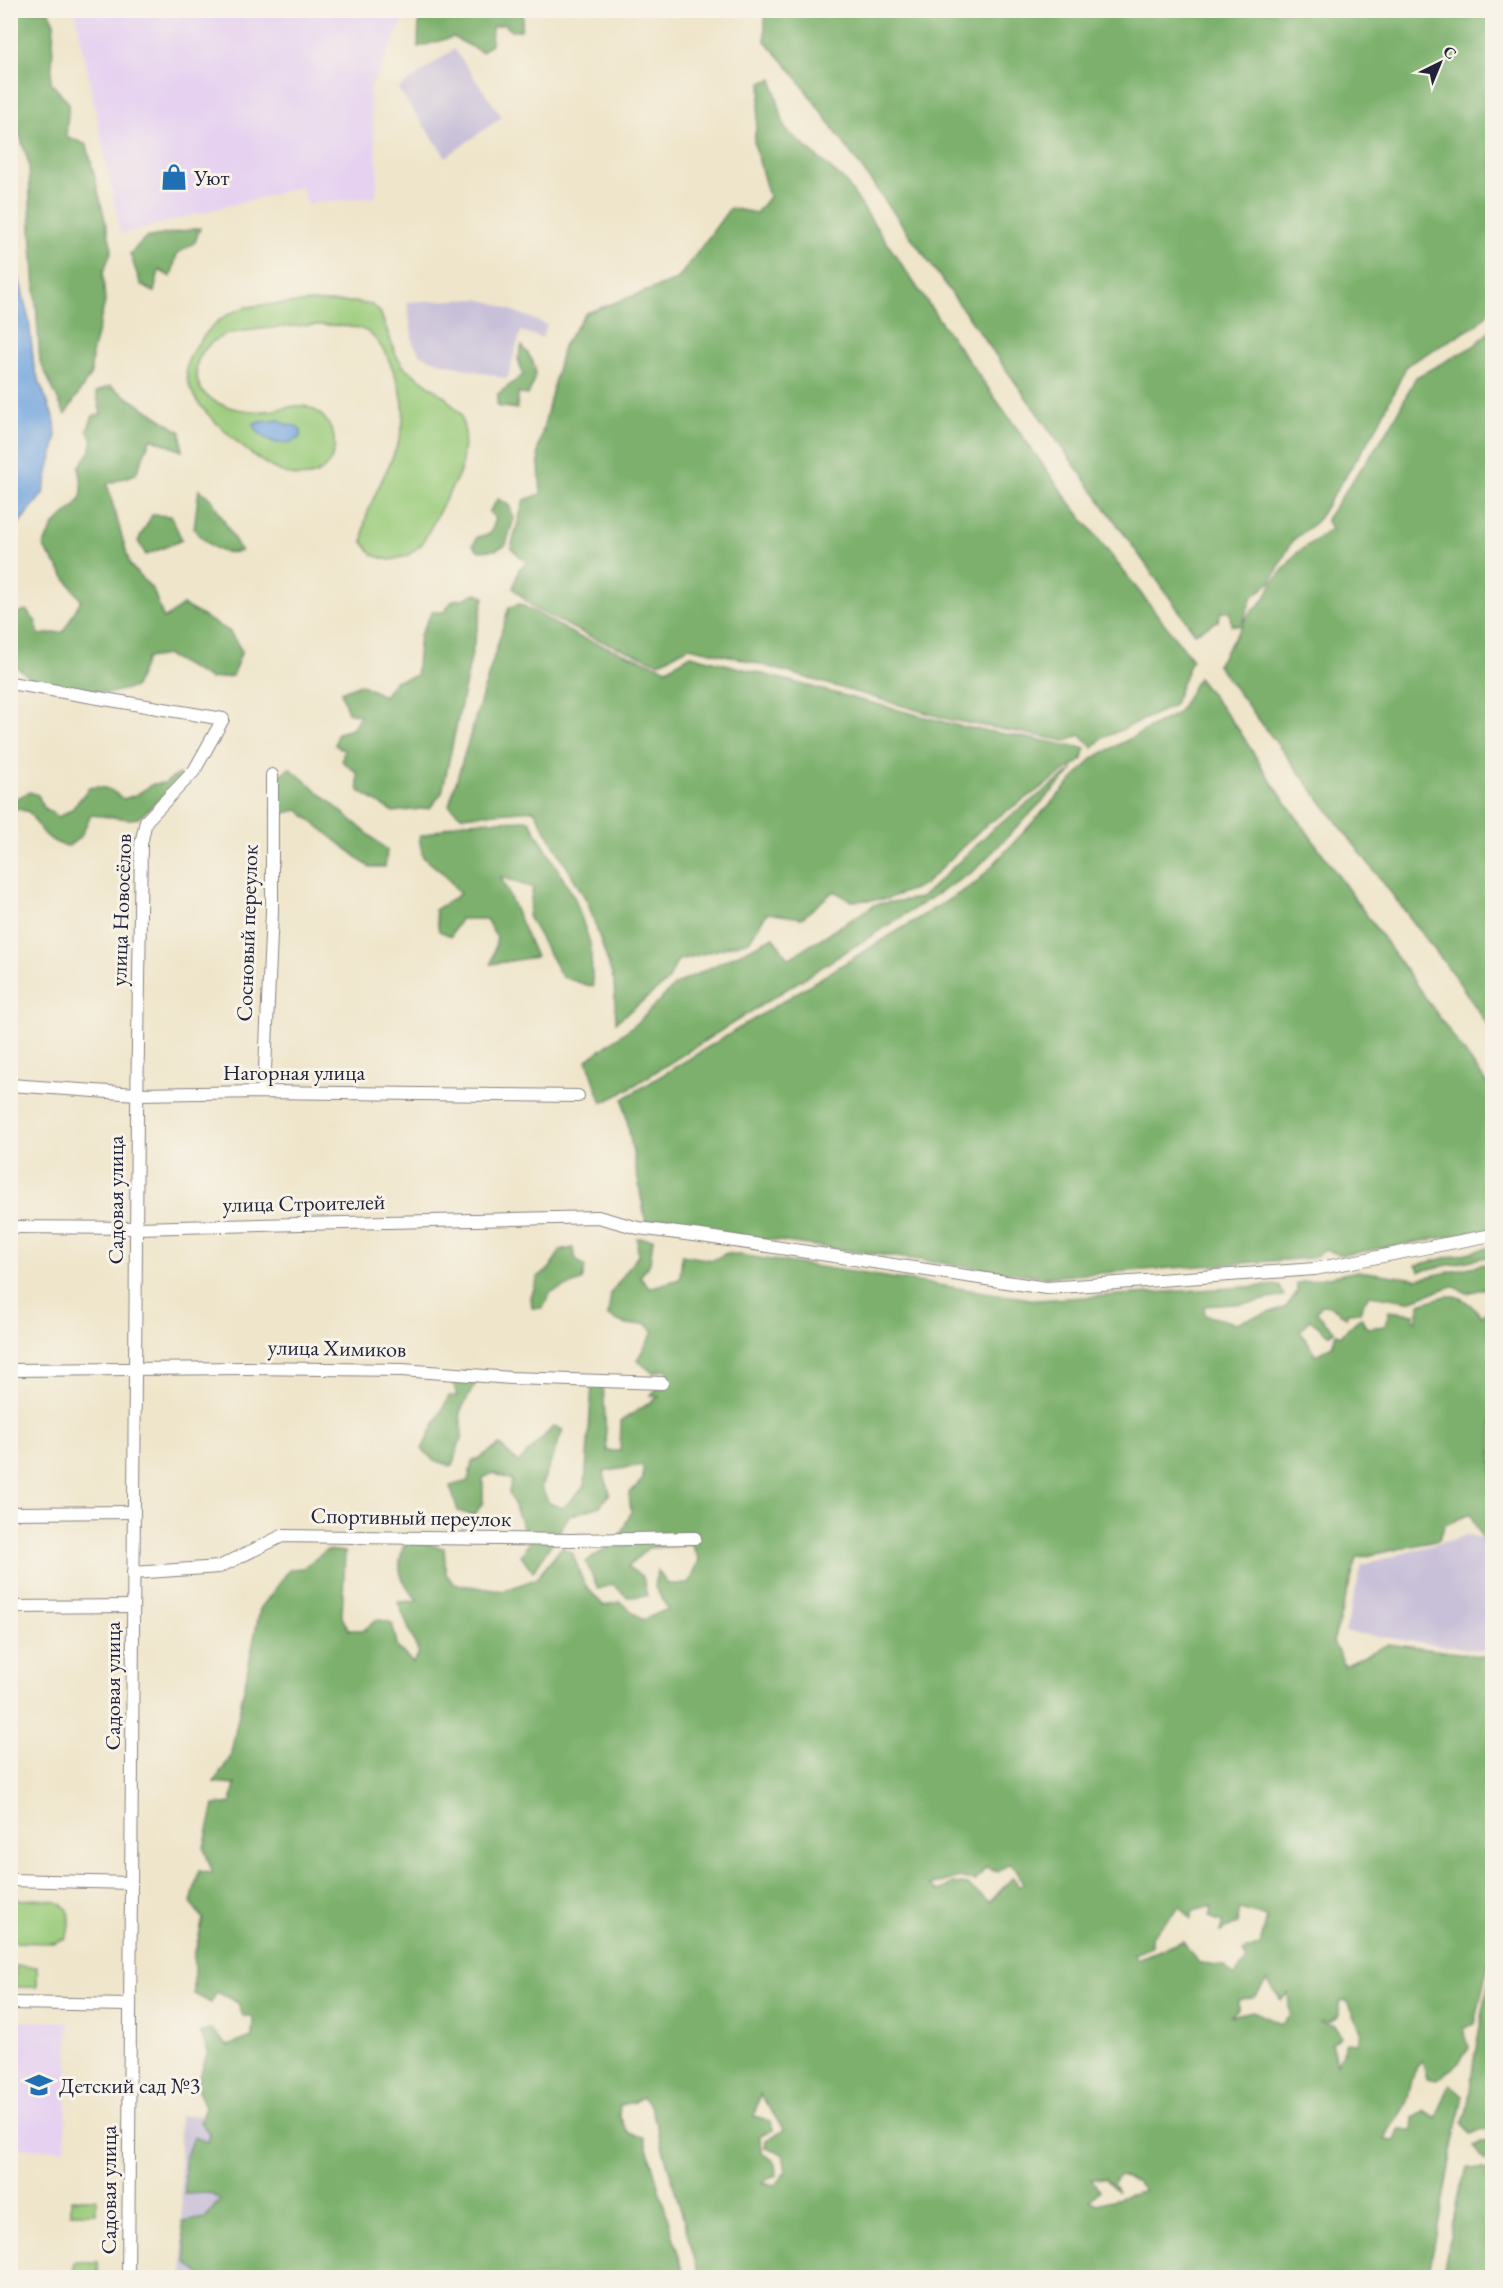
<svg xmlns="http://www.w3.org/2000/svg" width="1503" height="2288" viewBox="0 0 1503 2288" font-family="'EB Garamond',serif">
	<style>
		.built { fill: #e6d2f0 }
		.industrial { fill: #c8bfd8 }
		.green { fill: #9bcc7c; stroke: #5e775c; stroke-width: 1.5 }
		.forest { fill: #7cb06c; stroke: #4f6954; stroke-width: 1.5; fill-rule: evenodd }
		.water { fill: #73a5de; stroke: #4a648c; stroke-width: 1.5 }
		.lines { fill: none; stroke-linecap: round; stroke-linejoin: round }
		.minor-casing { stroke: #888482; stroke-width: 14 }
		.minor { stroke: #fff; stroke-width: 12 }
		.labels { text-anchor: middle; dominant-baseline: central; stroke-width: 6; stroke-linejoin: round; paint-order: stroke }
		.poi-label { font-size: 22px; fill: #22223b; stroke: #f7f3e8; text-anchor: start }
		.street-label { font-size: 22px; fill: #22223b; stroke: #f7f3e8 }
	</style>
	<rect width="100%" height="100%" fill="#f7f3e8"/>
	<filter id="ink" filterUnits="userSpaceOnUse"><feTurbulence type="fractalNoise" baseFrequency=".0167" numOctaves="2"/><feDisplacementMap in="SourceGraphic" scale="12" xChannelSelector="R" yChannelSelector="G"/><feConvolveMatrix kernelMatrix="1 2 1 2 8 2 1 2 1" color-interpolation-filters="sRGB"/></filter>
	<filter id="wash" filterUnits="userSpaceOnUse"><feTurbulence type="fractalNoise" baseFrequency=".008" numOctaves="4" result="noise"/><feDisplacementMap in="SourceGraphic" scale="24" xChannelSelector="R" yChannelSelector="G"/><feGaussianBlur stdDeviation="1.35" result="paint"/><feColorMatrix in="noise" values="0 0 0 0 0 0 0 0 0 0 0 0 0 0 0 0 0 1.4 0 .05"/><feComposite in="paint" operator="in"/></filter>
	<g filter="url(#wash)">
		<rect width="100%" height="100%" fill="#efe5ca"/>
		<!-- built -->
		<g class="built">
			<path d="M75 11H408L369 90 378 169 376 197 306 204 301 187 121 234Z"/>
			<path d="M11 2021 69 2022 65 2150 11 2148Z"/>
		</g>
		<!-- industrial -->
		<g class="industrial">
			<path d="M454 49 502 117 446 157 398 89Z"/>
			<path d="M477 299 494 303 547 325 542 338 521 331 507 379 439 362 421 355 413 343 407 302Z"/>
			<path d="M1469 1535 1492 1541V1654L1485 1651 1345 1632 1362 1565Z"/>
			<path d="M214 2115 221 2277H184L179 2116Z"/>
		</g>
		<!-- green -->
		<g class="green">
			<path d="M312 302H354L372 305 380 312 397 357 404 367 445 397 461 414 465 434 461 470 422 544 407 556 390 560 373 555 363 542C364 534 364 525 366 518 379 476 413 438 401 393 395 372 386 347 369 333 350 318 253 328 228 334 216 338 205 346 199 358 195 365 196 374 198 382 204 406 243 412 265 411 278 411 291 404 304 406 324 410 337 431 334 450 332 460 327 468 318 473 287 488 246 451 225 431 206 414 176 384 190 356 192 351 197 345 201 340 211 325 226 314 243 308 260 303 293 304 312 302Z"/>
			<path d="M11 1900C29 1900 70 1893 69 1920 69 1927 69 1932 66 1938L53 1943 11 1942Z"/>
			<path d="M16 1966 37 1967V1987H15Z"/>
			<rect x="71" y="2199" width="25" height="14"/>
			<rect x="74" y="2262" width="24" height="13"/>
		</g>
		<!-- forest -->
		<g class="forest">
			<path d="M10 11H48L54 23 51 83 69 103 66 136 87 145 112 249 103 274 105 302 92 354 91 374 65 415 40 361 31 230 29 164 11 108Z"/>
			<path d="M423 11V10L524 11 521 30 511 31 505 24 492 27 491 44 482 52 453 37 418 47 419 22Z"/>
			<path d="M765 11H1492V310L1475 326 1407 365 1376 429 1316 522 1292 541 1271 582 1252 597 1242 624 1250 613 1263 601 1274 581 1298 552 1331 529 1326 519 1390 427 1416 377 1474 346 1492 329V1031L1456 978 1217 665 1242 626 1231 625 1230 612H1221L1218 621 1195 633 792 71 765 41Z"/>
			<path d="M772 79 785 129 845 181 942 324 1068 500 1192 659 1173 706 1101 739 1093 748 1080 735 1066 741 951 720 738 658 689 647 659 663 591 637 536 610 513 588 519 569 527 563 511 548 524 500 541 494 538 450 563 346 586 313 677 280 730 208 756 213 769 197 754 143 762 82Z"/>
			<path d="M200 228 195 242 177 254 171 277 159 270 154 292 141 285 130 254 145 238Z"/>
			<path d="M522 346C538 365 539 372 528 395L518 393 517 409 497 406 498 394 523 375 518 359Z"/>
			<path d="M110 386 181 432 182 451 151 438 136 474 107 484 130 565 153 590 164 619 183 605 229 631 242 651 232 676 210 679 167 655 147 658 135 687 110 693 70 688 34 681 11 662 10 623 14 622 17 613 26 610 36 622 39 635 63 632 81 600 43 546C47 539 50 530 55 524 79 500 87 506 79 467L90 452 93 439 87 431 93 416 101 414 96 392Z"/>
			<path d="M199 489 212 500 241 551C220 557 207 544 194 529Z"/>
			<path d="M498 499 509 505 514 518 506 545 495 550 479 551 473 545 477 537 490 534 496 519 489 512Z"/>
			<path d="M152 515 171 516 182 540 146 555 138 541Z"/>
			<path d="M476 593 484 597 442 793 430 808 393 812 359 791 357 773 342 761 344 750 335 745 337 733 352 729 360 715 348 712 341 692 360 684 384 696 395 681 416 676 420 635 432 612H444L453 600 463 599Z"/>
			<path d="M520 604 577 636 667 669 691 655 959 726 1085 748 1083 759 982 828 924 885 887 899 852 901 834 891 802 918 767 913 749 941 677 961 668 981 616 1022 614 981 588 903 534 810 461 816 449 805 509 607Z"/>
			<path d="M1198 678 1239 730 1270 780 1492 1091V1229L1342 1255 1325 1250 1312 1258 1045 1277 646 1223 623 1099 976 883 1093 758 1178 713Z"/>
			<path d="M290 768 387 850 385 867H369L298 810 275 815V778Z"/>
			<path d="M1074 769 974 871 622 1093 602 1103 587 1060 637 1023 676 984 774 937 788 959 876 904 921 898 993 829Z"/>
			<path d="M179 774 182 777 139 818 130 819 91 815 81 836 69 846C48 844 40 829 29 812L11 807 10 798 15 799 30 792 38 795 44 808 59 817 72 809 89 788C104 785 111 789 123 799L136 795 153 784 165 783Z"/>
			<path d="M529 820 575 899 590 943 593 987 562 977 528 916 533 888 501 877 536 957 491 964 497 938 486 919H460L451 936 439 931 435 910 460 894 445 875 423 857 419 837 462 822Z"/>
			<path d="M637 1238 653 1239 650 1263 640 1277 649 1288 680 1279 682 1255 712 1260 727 1253 1037 1300 1279 1285 1284 1296 1250 1303 1204 1306 1205 1315 1235 1323 1286 1307 1297 1292V1283L1358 1271 1417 1279 1484 1264 1492 1281V1287L1467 1293 1453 1286 1408 1301 1370 1295 1364 1302 1360 1312 1348 1313 1346 1317 1331 1306 1322 1305 1316 1312 1334 1331 1329 1335 1310 1320 1300 1331 1316 1355 1332 1346 1336 1333 1340 1336 1361 1317 1367 1328 1385 1326 1389 1311 1414 1314 1413 1320 1416 1321 1420 1304C1453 1293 1456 1290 1482 1316L1492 1305V1537L1484 1542 1470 1514 1445 1525 1439 1540 1357 1558 1333 1642 1345 1666 1388 1644 1482 1656 1492 1660V1946L1475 2024 1464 2028 1469 2048 1456 2066 1437 2080 1427 2078 1422 2061C1411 2071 1412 2086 1407 2100 1401 2118 1389 2124 1385 2140L1395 2141 1399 2130H1413L1414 2118 1425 2111 1436 2118 1450 2084 1463 2095 1428 2277H700L651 2107 642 2097 635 2102 620 2105 619 2115 628 2133 644 2137 685 2277H204L187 2263 182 2222 205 2218 220 2200 210 2193 185 2194V2159L193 2137 208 2142 210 2134 200 2122 205 2107 197 2087 208 2051 200 2033 212 2029 228 2046 252 2037 253 2017 243 2016 238 2003 217 1992 211 2003 194 1994V1956L203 1919 191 1903 199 1871 213 1874 204 1848 214 1805 231 1803 235 1784 214 1782 230 1758 260 1609 290 1569 303 1568 327 1550 345 1552 342 1617 349 1630H364L377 1619 392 1623 398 1648 413 1663 419 1654 398 1602 418 1601C398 1577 395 1569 406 1539L444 1548 446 1574 454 1584 503 1591 536 1579 562 1547 573 1554 584 1584 603 1605 620 1602 643 1620 668 1609 655 1587 657 1570 668 1584H689L699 1560 691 1544 648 1548 628 1567 643 1577 647 1596 627 1597 613 1584 598 1589 586 1562 618 1540 631 1512 629 1494 643 1479V1465L603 1472 610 1493 600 1506 569 1516 533 1572 521 1555 529 1543 509 1492 512 1480 493 1473 483 1478V1502L474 1516 458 1511 450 1486 468 1481 472 1462 500 1445 518 1463 554 1426 563 1430 541 1487 549 1503 563 1508 585 1486 592 1385 603 1383 607 1451H620L621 1421 659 1397 651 1396 669 1373 666 1369 653 1373 637 1360 654 1331 646 1324 627 1325 608 1316 611 1293 638 1255ZM1009 1864 1017 1870 1023 1884 1019 1887 1013 1877 990 1902 967 1885 952 1883 939 1892 930 1886 960 1877 975 1882 985 1868 998 1872ZM1180 1906 1191 1919 1193 1911 1212 1906 1209 1917 1223 1922 1220 1932 1237 1924 1240 1909 1267 1917 1260 1945 1243 1952 1247 1960 1234 1976 1224 1966 1197 1962 1183 1941 1137 1959 1134 1954 1151 1947V1937ZM1267 1980 1281 2000 1288 1993 1290 2015 1281 2024 1253 2011 1230 2016 1238 2009V2001L1255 1997ZM1346 2000 1361 2031 1357 2044 1346 2043 1337 2064 1331 2044 1342 2036 1334 2025 1319 2022 1331 2021 1339 2016V2003ZM760 2094 784 2130 766 2140 765 2148 783 2154 786 2171 775 2185 763 2183 768 2179 776 2176 775 2161 761 2153 760 2135 773 2130 771 2121 754 2116ZM1119 2176 1137 2181 1145 2191 1097 2204 1090 2200 1100 2190 1091 2179 1104 2178 1118 2192 1113 2182Z"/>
			<path d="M1492 1247V1256L1420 1271 1416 1265Z"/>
			<path d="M573 1248 576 1259 585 1267 582 1281 551 1292 543 1308H532L531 1297 538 1277 550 1268 560 1251Z"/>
			<path d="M466 1371 476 1382 460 1412 462 1435 452 1466 434 1460 422 1449 449 1396H457L453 1382Z"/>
			<path d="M1492 1969V2132L1483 2129 1470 2134 1463 2122C1470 2107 1470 2084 1473 2066 1478 2033 1485 2001 1492 1969Z"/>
			<path d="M1492 2141V2160L1485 2161 1473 2147 1481 2142Z"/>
			<path d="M1468 2167 1483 2169 1492 2175V2277H1442L1459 2191Z"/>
		</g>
		<!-- water -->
		<g class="water">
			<path d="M11 224 15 262 29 320 34 367 55 422 56 439 43 494 11 533Z"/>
			<path d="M280 420 287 425 296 426 301 430 300 437C285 449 268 443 256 430L254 423Z"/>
		</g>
	</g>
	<g filter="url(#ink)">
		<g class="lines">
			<defs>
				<g id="minor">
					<path d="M10 683 223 719 194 771 146 821 141 844 137 1112 128 2278"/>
					<path d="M10 1085 137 1094 264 1092 578 1096"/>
					<path d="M264 1092 272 912V775"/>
					<path d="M10 1227 136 1228 598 1217 638 1228 701 1236 1046 1288 1315 1269 1492 1235"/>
					<path d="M10 1370 246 1368 402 1370 511 1378 662 1383"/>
					<path d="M10 1513 134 1512"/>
					<path d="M133 1573 219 1567 282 1536 571 1540 695 1538"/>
					<path d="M10 1607 133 1606"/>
					<path d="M10 1880 131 1883"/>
					<path d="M10 2003 130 2005"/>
				</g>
			</defs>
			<!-- minor casing -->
			<use href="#minor" class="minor-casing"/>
			<!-- minor -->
			<use href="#minor" class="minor"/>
		</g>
	</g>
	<!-- icons -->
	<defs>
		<symbol id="shop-bare" viewBox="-9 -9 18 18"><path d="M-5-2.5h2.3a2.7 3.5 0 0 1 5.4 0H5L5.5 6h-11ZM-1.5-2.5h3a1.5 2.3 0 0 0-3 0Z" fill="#1f6fb2" stroke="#f7f3e8" stroke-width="2.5" paint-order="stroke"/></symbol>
		<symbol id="school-bare" viewBox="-9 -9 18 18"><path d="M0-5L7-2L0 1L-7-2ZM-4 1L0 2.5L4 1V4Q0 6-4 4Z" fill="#1f6fb2" stroke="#f7f3e8" stroke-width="2.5" paint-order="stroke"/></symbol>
	</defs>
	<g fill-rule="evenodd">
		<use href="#shop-bare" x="155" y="158" width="38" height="38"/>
		<use href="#school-bare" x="20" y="2066" width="38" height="38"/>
	</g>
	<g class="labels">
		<!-- poi labels -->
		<g class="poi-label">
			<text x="194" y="177">Уют</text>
			<text x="59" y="2085">Детский сад №3</text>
		</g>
		<!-- street labels -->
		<g class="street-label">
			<text transform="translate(121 910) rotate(-88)">улица Новосёлов</text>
			<text transform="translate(247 933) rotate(-88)">Сосновый переулок</text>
			<text x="294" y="1072">Нагорная улица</text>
			<text transform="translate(115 1200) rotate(-90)">Садовая улица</text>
			<text transform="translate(304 1203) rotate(-1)">улица Строителей</text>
			<text transform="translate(337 1348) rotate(1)">улица Химиков</text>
			<text transform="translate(411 1517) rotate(1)">Спортивный переулок</text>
			<text transform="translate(112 1686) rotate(-90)">Садовая улица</text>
			<text transform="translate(108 2190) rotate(-90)">Садовая улица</text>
		</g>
	</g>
	<!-- margin -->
	<rect width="1503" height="2288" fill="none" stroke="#f7f3e8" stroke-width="36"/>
	<!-- north arrow -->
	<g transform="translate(1440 63) rotate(43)" stroke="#f7f3e8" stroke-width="4.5" paint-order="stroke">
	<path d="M0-4.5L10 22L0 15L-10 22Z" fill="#22223b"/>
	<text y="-9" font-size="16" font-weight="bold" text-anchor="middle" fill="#22223b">С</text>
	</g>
</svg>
